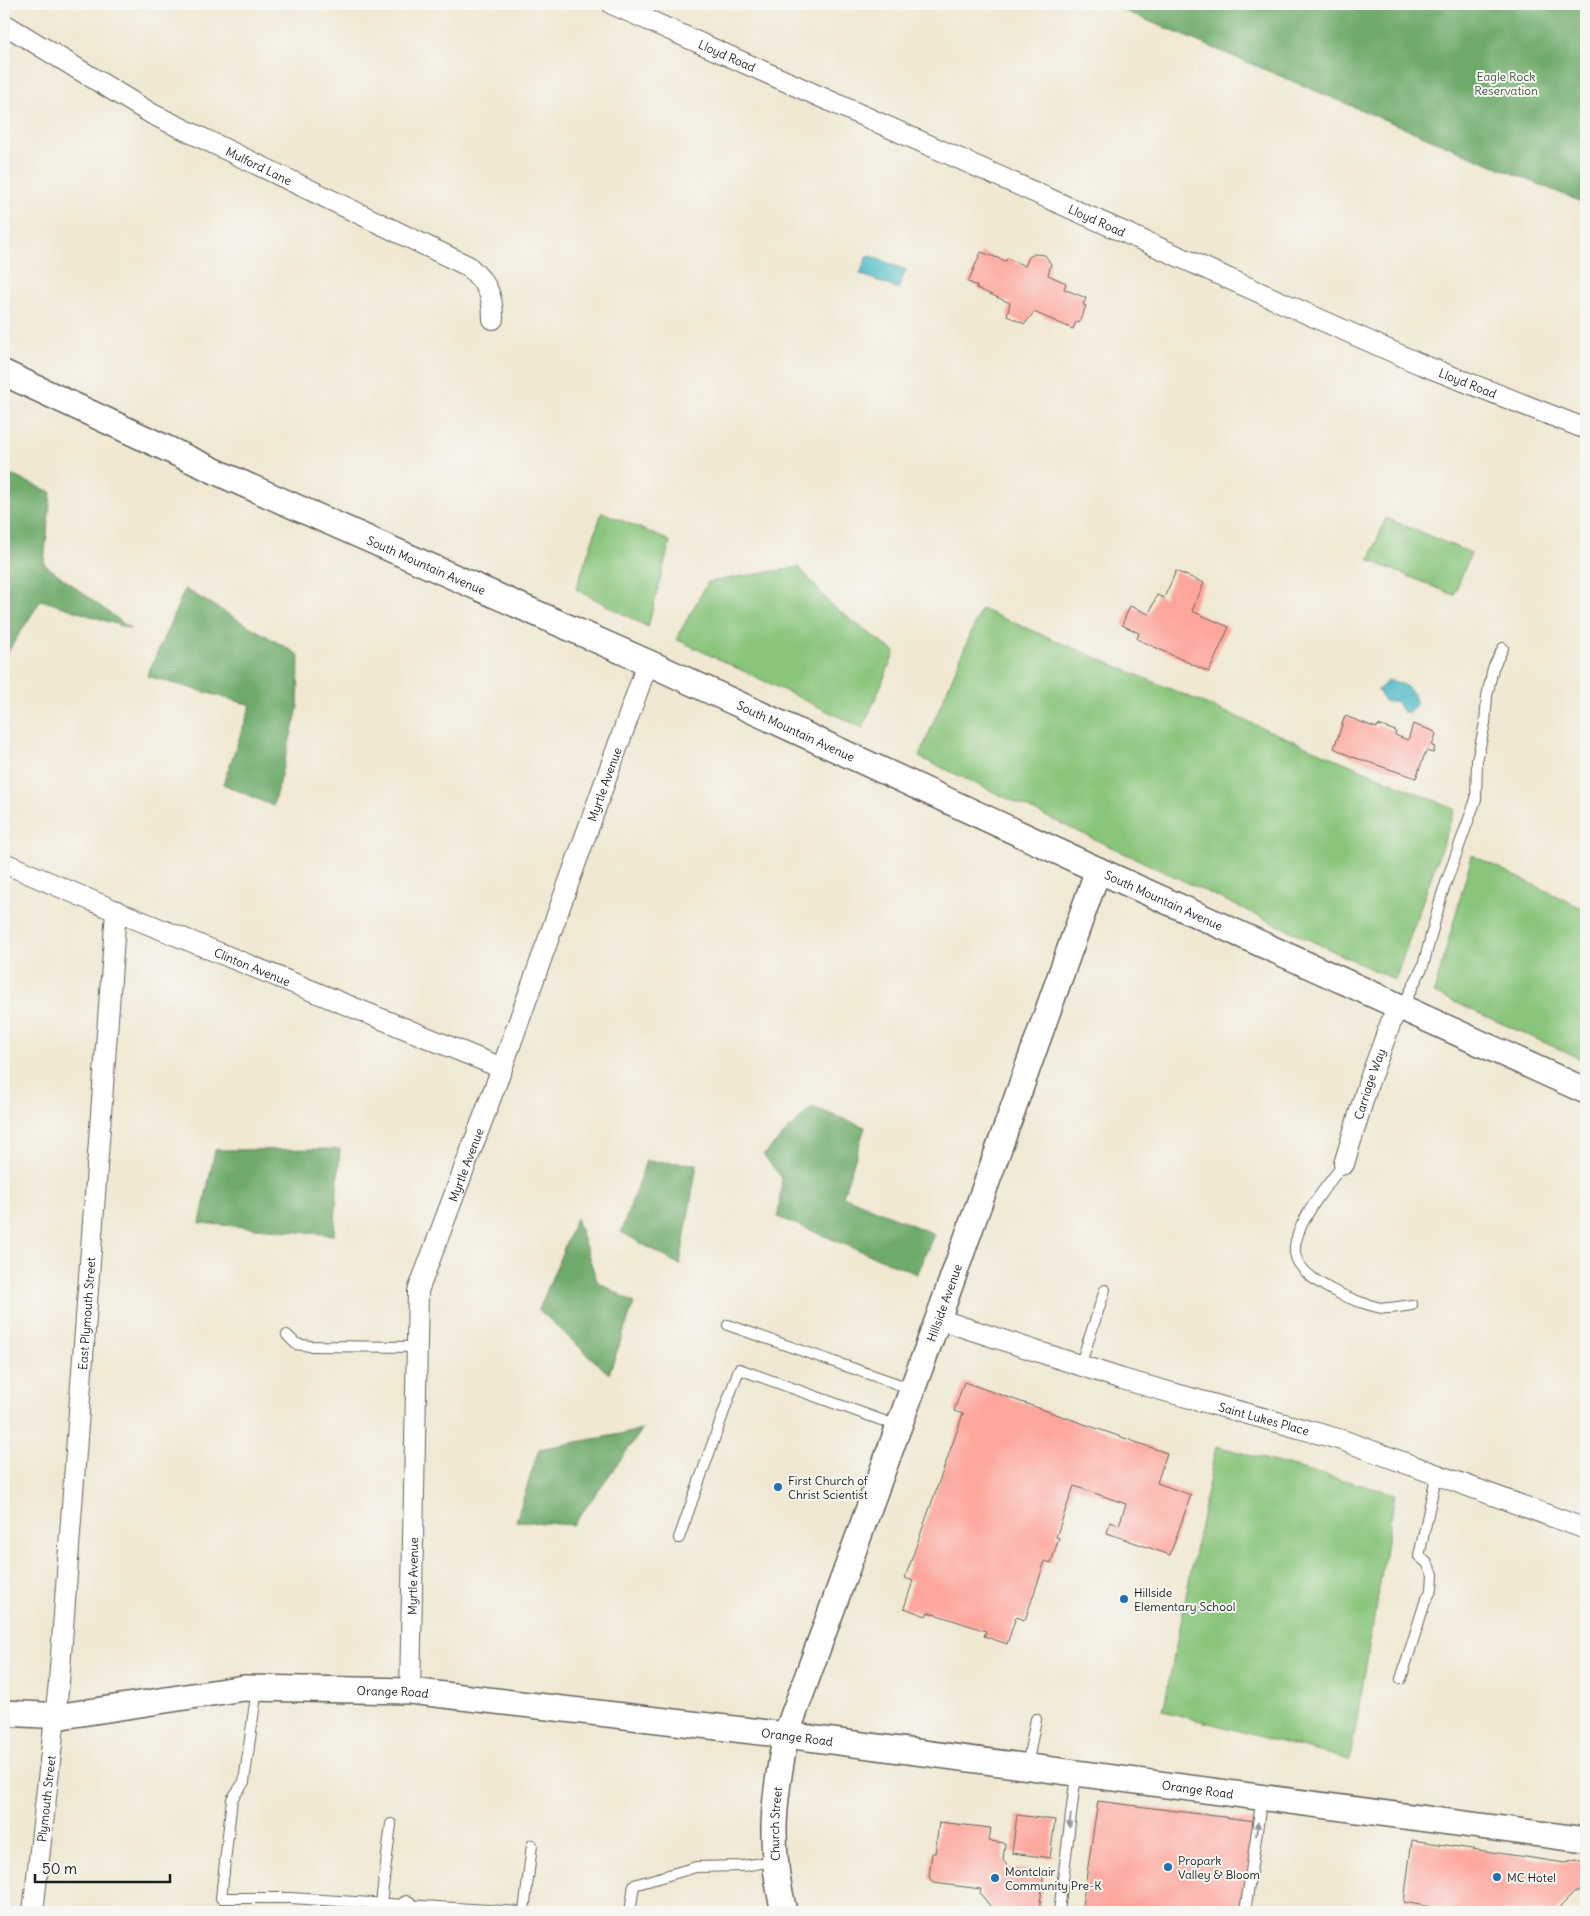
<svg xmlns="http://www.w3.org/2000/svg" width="1590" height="1916" viewBox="0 0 1590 1916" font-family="Delius,sans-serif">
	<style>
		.green { fill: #89c57a; stroke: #52704b }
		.forest { fill: #6eaa6a; stroke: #456343 }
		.water { fill: #4ab7c5; stroke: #336a70 }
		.building { fill: #fda69c }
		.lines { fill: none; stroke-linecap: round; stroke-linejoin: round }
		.service-casing { stroke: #66635c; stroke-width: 12 }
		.minor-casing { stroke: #66635c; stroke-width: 22 }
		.tertiary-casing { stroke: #66635c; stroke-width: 28 }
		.service { stroke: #fff; stroke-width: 10 }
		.minor { stroke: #fff; stroke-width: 20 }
		.tertiary { stroke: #fff; stroke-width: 25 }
		.oneway { fill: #999 }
		.poi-dot { fill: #1f6fb2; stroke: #f6f6f2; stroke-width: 2 }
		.labels { text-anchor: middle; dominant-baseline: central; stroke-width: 4; stroke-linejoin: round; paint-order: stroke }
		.street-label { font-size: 12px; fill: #1c1c1c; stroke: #f6f6f2 }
		.park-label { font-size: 12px; fill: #42573d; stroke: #f6f6f2 }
		.poi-label { font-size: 12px; fill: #1c1c1c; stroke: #f6f6f2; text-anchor: start }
	</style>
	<rect width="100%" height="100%" fill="#f6f6f2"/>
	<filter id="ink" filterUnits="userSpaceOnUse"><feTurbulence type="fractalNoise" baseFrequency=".02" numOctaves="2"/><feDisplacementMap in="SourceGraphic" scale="10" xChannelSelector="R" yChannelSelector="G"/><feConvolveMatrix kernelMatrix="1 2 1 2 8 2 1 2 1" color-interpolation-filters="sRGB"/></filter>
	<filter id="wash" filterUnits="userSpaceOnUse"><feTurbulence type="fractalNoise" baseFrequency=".0096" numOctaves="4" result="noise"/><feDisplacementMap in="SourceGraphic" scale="20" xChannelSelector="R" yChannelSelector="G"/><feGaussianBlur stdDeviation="1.12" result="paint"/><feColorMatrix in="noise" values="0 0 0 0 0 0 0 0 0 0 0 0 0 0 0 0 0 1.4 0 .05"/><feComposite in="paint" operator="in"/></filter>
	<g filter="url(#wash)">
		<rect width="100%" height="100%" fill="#f0e8d2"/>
		<!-- green -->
		<g class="green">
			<path d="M602 512 670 541 648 627 576 589Z"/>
			<path d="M1386 518 1471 553 1454 595 1369 560Z"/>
			<path d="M799 567 832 606 895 652 863 728 676 639 708 582Z"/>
			<path d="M981 609 1455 809 1395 980 919 757Z"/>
			<path d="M1472 855 1586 910V1053L1583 1060 1434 993Z"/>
			<path d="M1216 1446 1395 1494 1350 1760 1163 1711Z"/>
		</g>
		<!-- forest -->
		<g class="forest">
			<path d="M1108 4H1586V204Z"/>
			<path d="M4 472 51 492 44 564 131 629 41 600 4 658Z"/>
			<path d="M185 589 299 655 298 708 273 806 223 784 251 705 147 676Z"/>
			<path d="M812 1107 865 1127 843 1196 934 1234 917 1274 778 1217 782 1178 763 1155Z"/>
			<path d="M340 1149 334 1235 200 1223 215 1150Z"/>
			<path d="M646 1161 697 1164 680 1265 621 1232Z"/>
			<path d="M576 1218 597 1281 634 1303 609 1374 539 1310Z"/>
			<path d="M642 1430 573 1525 516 1521 539 1449Z"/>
		</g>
		<!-- water -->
		<g class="water">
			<path d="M868 255 906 270 898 289 860 274Z"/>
			<path d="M1387 681C1400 680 1416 690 1416 704L1410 712H1403L1396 701H1384L1378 690Z"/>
		</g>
		<g id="blocks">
			<!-- building -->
			<g class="building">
				<path d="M981 252 1006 261 1007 258 1025 266 1029 257 1034 254 1045 255 1051 264 1048 275 1066 283 1064 289 1086 298 1083 305 1086 306 1079 323 1076 322 1073 329 1034 312 1025 324 1007 316 1010 303 976 288 977 286 968 282Z"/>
				<path d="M1176 571 1204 583 1192 611 1229 627 1209 672 1137 639 1139 633 1122 625 1130 606 1149 614 1157 595 1164 598Z"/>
				<path d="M1345 716 1377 728 1378 725 1396 731 1395 735 1408 740 1413 724 1433 731 1436 734 1432 746 1435 747 1433 753 1426 751 1416 778 1350 756 1334 748Z"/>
				<path d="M964 1382 1167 1453 1157 1483 1191 1495 1170 1555 1107 1533 1110 1522 1119 1525 1126 1504 1074 1486 1056 1537 1059 1538 1051 1563 1045 1561 1025 1620 1016 1617 1007 1644 984 1636 986 1631 928 1612 926 1616 904 1608 913 1581 905 1578 963 1414 954 1411Z"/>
				<path d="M1098 1801 1255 1821 1242 1912H1081Z"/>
				<path d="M1017 1815 1055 1820 1050 1858 1012 1853Z"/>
				<path d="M939 1822 991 1828 989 1841 1005 1843 1003 1860 1009 1868 1044 1872 1039 1912 993 1910 980 1893 981 1889 933 1883 929 1877 932 1853H935Z"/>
				<path d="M1412 1840 1565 1863 1576 1860 1586 1865V1888L1574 1893 1555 1912H1456L1404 1902Z"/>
			</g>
		</g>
	</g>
	<g filter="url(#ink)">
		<use href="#blocks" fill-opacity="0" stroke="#66635c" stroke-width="1"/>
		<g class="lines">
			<defs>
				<g id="service">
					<path d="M1398 1005 1407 998 1423 966 1442 894 1476 799 1477 761 1485 723 1487 696 1493 668 1503 648"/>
					<path d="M1344 1164C1328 1183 1292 1228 1295 1253 1299 1281 1358 1304 1382 1308 1391 1309 1403 1306 1412 1305"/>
					<path d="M728 1325 912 1389"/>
					<path d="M287 1335 296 1344 310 1346 417 1347"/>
					<path d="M1080 1366 1105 1290"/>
					<path d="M679 1538 739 1369 898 1426"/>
					<path d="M1401 1679 1425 1602 1432 1589 1433 1574 1427 1563 1419 1556 1437 1472"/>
					<path d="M257 1688 244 1782 232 1799 221 1898H290L519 1912"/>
					<path d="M1027 1766 1036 1719"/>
					<path d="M381 1903 391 1824"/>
					<path d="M524 1912 532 1845"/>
					<path d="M630 1912 634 1885 696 1867 743 1866 773 1861"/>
					<path d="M1059 1912 1076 1774"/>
					<path d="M1245 1912 1262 1797"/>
				</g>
				<g id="minor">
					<path id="s1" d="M612 4 1420 364 1586 429"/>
					<path id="s2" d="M4 24 152 114 468 266C486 283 493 292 493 319"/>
					<path id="s3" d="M4 863 116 911 502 1068"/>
					<path id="s4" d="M1344 1164 1368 1084 1397 1006"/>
					<path id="s5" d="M938 1319 1122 1379 1342 1440 1586 1529"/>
					<path id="s6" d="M410 1691 418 1291 502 1068 648 662"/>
					<path id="s7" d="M33 1912 59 1682 116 911"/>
					<path d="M407 1912V1906"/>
				</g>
				<g id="tertiary">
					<path id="s8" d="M4 373 230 478 658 667 1098 870 1586 1091"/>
					<path id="s9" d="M4 1713 62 1716 244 1688 410 1691 786 1735 1586 1840"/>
					<path id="s10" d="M784 1912C768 1846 773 1801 786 1735L938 1319 1098 870"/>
				</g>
			</defs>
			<!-- service casing -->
			<use href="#service" class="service-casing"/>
			<!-- minor casing -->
			<use href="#minor" class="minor-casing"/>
			<!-- tertiary casing -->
			<use href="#tertiary" class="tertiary-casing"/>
			<!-- service -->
			<use href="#service" class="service"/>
			<!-- minor -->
			<use href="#minor" class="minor"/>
			<!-- tertiary -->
			<use href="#tertiary" class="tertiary"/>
		</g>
		<!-- one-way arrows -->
		<defs><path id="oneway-solid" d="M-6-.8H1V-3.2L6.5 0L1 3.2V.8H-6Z" transform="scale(1.25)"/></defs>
		<g class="oneway">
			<use href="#oneway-solid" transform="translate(1070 1821) rotate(97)"/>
			<use href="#oneway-solid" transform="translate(1257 1829) rotate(-82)"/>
		</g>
	</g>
	<!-- markers -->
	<g class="poi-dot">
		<circle cx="778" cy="1487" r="5"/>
		<circle cx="1124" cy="1599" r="5"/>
		<circle cx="1168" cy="1867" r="5"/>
		<circle cx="1497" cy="1877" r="5"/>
		<circle cx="995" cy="1878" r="5"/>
	</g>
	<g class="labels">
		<!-- street labels -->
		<g class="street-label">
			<text stroke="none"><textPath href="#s1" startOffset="126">Lloyd Road</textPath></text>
			<text stroke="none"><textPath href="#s2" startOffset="292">Mulford Lane</textPath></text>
			<text stroke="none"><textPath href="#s1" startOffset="531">Lloyd Road</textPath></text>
			<text stroke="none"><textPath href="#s1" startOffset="936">Lloyd Road</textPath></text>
			<text stroke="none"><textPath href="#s8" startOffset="464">South Mountain Avenue</textPath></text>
			<text stroke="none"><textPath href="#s8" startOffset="869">South Mountain Avenue</textPath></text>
			<text stroke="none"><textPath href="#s6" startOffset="940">Myrtle Avenue</textPath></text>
			<text stroke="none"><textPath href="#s8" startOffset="1274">South Mountain Avenue</textPath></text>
			<text stroke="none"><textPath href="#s3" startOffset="269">Clinton Avenue</textPath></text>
			<text stroke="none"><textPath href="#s4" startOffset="84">Carriage Way</textPath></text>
			<text stroke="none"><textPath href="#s6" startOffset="535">Myrtle Avenue</textPath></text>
			<text stroke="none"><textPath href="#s10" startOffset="639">Hillside Avenue</textPath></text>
			<text stroke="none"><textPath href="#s7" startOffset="601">East Plymouth Street</textPath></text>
			<text stroke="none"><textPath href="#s5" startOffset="341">Saint Lukes Place</textPath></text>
			<text stroke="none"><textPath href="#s6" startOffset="115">Myrtle Avenue</textPath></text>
			<text stroke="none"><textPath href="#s9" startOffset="391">Orange Road</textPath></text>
			<text stroke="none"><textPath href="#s9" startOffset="798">Orange Road</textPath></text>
			<text stroke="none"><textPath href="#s9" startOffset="1202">Orange Road</textPath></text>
			<text stroke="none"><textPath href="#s7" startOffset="114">Plymouth Street</textPath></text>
			<text stroke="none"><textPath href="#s10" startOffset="89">Church Street</textPath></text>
		</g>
		<!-- park labels -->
		<g class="park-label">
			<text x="1506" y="76">Eagle Rock<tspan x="1506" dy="14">Reservation</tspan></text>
		</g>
		<!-- poi labels -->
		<g class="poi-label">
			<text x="788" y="1480">First Church of<tspan x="788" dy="14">Christ Scientist</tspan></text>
			<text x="1134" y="1592">Hillside<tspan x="1134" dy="14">Elementary School</tspan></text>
			<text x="1178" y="1860">Propark<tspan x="1178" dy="14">Valley &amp; Bloom</tspan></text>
			<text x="1005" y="1871">Montclair<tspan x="1005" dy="14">Community Pre-K</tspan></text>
			<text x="1507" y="1877">MC Hotel</text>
		</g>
	</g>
	<!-- margin -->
	<rect width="1590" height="1916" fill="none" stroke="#f6f6f2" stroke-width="20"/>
	<!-- scale -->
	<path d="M35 1874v8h135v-8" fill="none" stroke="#1c1c1c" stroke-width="2.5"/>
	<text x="42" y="1874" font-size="15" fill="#1c1c1c" stroke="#f6f6f2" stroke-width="4" paint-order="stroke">50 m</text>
</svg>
